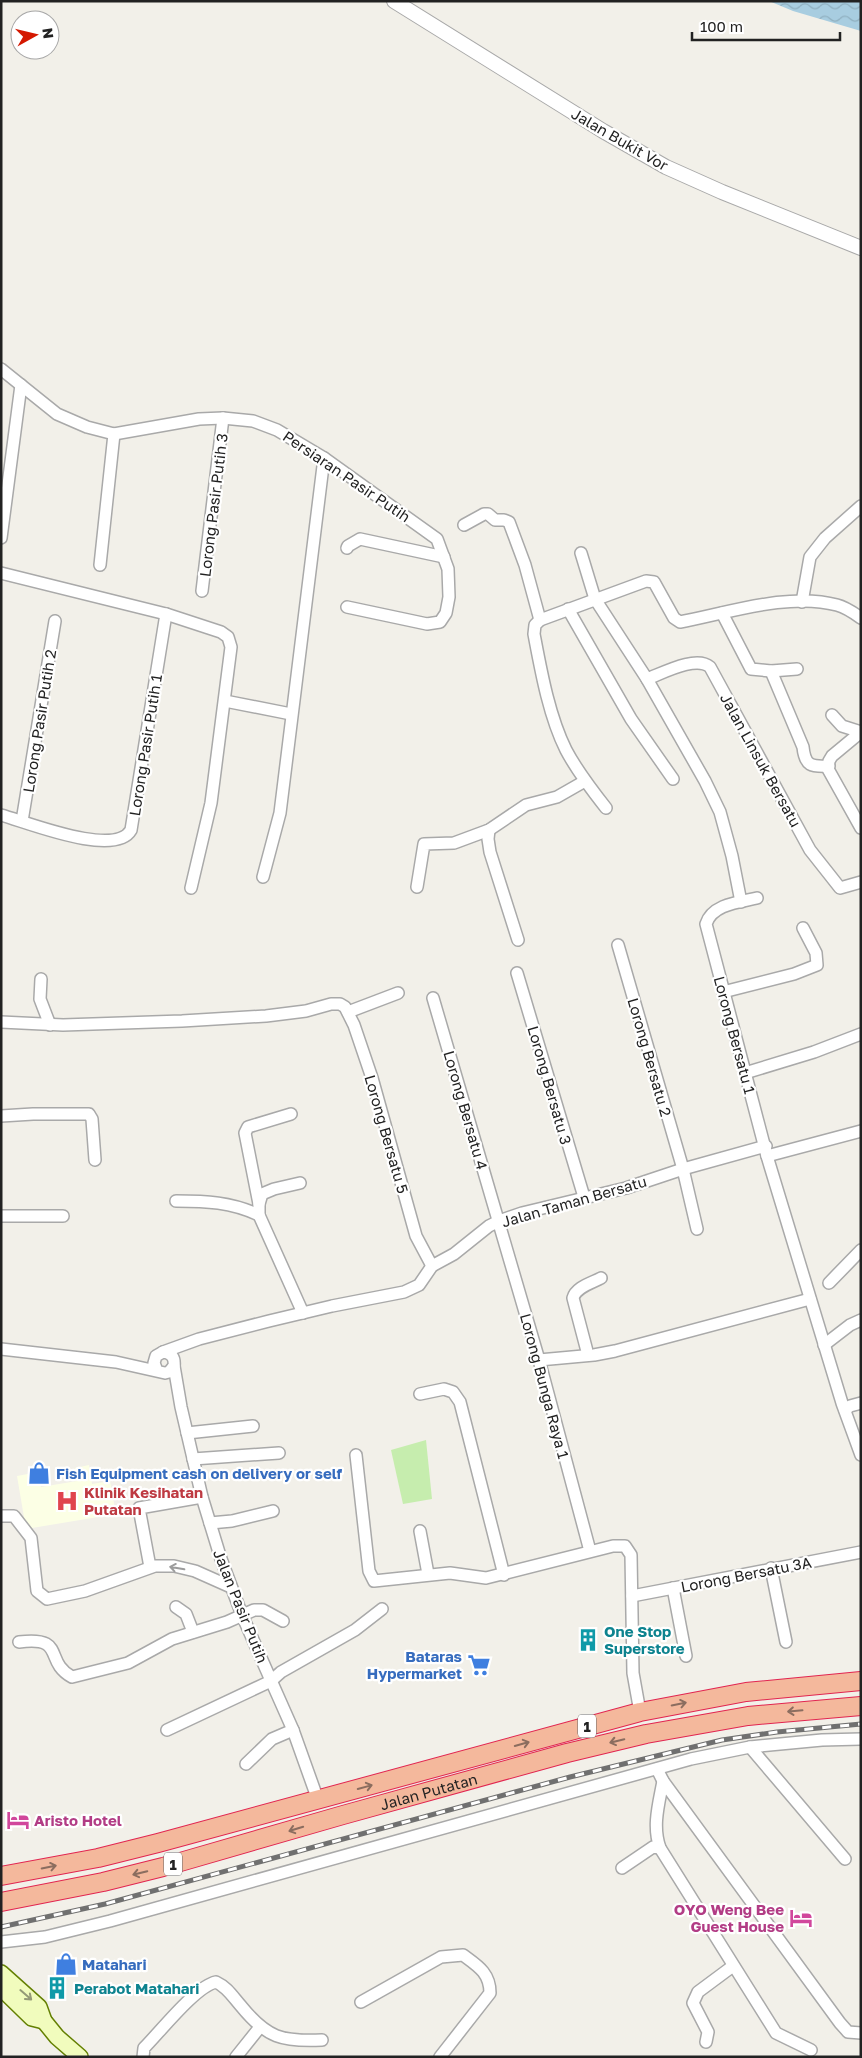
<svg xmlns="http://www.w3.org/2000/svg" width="862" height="2058" viewBox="0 0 862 2058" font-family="'Golos Text',sans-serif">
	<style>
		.education { fill: #fcffe5 }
		.grass { fill: #c6edae }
		.water { fill: url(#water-waves) }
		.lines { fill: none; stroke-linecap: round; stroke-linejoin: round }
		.minor-casing { stroke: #a9a9a9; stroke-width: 14 }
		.tertiary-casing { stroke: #a9a9a9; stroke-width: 16 }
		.secondary-casing { stroke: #648002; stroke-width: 18 }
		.trunk-casing { stroke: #e12550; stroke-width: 20 }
		.minor { stroke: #fff; stroke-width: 11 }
		.tertiary { stroke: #fff; stroke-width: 14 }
		.secondary { stroke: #f1fcbd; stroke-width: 15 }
		.trunk { stroke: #f4b89c; stroke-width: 18 }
		.rail-casing { stroke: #707070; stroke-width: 5 }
		.rail { stroke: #fff; stroke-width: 3; stroke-dasharray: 9; stroke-linecap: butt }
		.oneway { stroke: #9c9c9c }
		.oneway2 { stroke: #8b6d5f }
		.oneway3 { stroke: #949a77 }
		.labels { text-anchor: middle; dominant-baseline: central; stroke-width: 4.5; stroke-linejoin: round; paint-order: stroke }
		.shield { fill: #fff; stroke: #646464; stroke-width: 1 }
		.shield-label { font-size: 14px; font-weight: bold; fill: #222 }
		.street-label { font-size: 15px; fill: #222; stroke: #fff }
		.shop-label { font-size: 15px; font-weight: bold; fill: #366cbe; stroke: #fff; text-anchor: start }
		.health-label { font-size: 15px; font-weight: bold; fill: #be3a42; stroke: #fff; text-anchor: start }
		.culture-label { font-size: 15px; font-weight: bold; fill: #0d838f; stroke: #fff; text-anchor: start }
		.hotel-label { font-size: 15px; font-weight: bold; fill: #b23c85; stroke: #fff; text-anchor: start }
	</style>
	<defs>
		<pattern id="water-waves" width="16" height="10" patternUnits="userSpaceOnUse" patternTransform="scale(1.25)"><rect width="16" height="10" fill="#a8cde0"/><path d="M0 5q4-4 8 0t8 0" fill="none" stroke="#90b0c0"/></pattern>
	</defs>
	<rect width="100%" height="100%" fill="#f2f0e9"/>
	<!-- education -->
	<path class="education" d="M89 1465 92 1484 110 1481 116 1514 26 1529 17 1476 38 1472 41 1487 77 1481 75 1468Z"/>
	<!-- grass -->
	<path class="grass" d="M426 1440 432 1499 403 1504 391 1450Z"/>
	<!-- water -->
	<path class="water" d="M769 1H861V31L793 11Z"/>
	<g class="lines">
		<defs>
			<g id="minor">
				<path d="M1 369 57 414 87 427 114 434 199 419 223 418 253 421 277 430 324 458 437 539 448 569 449 597 446 613 440 622 427 624 347 607"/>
				<path d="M464 525 484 514H488L495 520H504L509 522 525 565 540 620"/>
				<path d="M1 538 21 385"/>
				<path d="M347 548 348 546 360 539 444 557"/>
				<path d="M581 553 595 599 647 679 705 781 720 812 732 856 741 902"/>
				<path d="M100 565 114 434"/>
				<path d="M1 573 166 614 221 632 228 637 231 647 211 803 191 888"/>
				<path d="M202 591 223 418"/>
				<path d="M802 602 810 557 825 538 861 506"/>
				<path d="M568 609 631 719 673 779"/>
				<path d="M722 613 751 669 771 671 797 669"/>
				<path d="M771 671 803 747C805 766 811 767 829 766"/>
				<path d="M647 679C663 673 696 655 710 667L810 850 840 888 861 882"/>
				<path d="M225 701 291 714"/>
				<path d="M832 715 842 726 861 732 832 756 829 761 828 769 861 828"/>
				<path d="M606 808C591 789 577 771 566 750 549 716 541 671 534 634L535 625 540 620 646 581 654 582 674 618 680 622C728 613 789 592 837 605 845 607 854 613 861 618"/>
				<path d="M1 815C27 822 115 858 131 830L166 614"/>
				<path d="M22 821 55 621"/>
				<path d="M489 830 488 839 490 852 518 940"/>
				<path d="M263 877 280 813 324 458"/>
				<path d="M417 887 424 844 454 843 489 830 526 805 557 797 585 781"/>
				<path d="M757 898C740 902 712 904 706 924L767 1156 842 1403 861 1455"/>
				<path d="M618 945 683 1169 697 1229"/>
				<path d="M517 973 584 1197"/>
				<path d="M41 979 40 999 50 1025"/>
				<path d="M723 992 794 974 817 965 816 953 803 928"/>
				<path d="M433 998 539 1360 590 1551"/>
				<path d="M348 1012 398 993"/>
				<path d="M1 1022 63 1025 182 1021 266 1016 306 1011 331 1004H340L345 1007 354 1025 372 1078 416 1236 432 1266"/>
				<path d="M745 1073 814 1052 861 1034"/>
				<path d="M1 1116 33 1114H89L92 1119 95 1160"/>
				<path d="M767 1156 861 1131"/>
				<path d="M300 1183 274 1189 262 1194 259 1204V1215L303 1313"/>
				<path d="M176 1201C206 1201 231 1202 259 1215"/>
				<path d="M259 1204 245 1133 248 1127 291 1114"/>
				<path d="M1 1216H63"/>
				<path d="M829 1283 861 1250"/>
				<path d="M824 1345 850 1325 861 1320"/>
				<path d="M1 1349 116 1362 165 1373 169 1372 174 1366C175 1358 172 1353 163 1352L156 1356 154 1363 157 1371"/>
				<path d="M163 1352 199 1339 269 1321 332 1306 404 1292 419 1285 432 1266 454 1254 489 1226 499 1221 522 1213 626 1188 683 1169 766 1146"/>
				<path d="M588 1355 573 1298C576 1287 592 1283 601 1278"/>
				<path d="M539 1360 594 1355 615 1351 810 1299"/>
				<path d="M174 1366 181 1407 202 1497 221 1559 242 1615 293 1730 318 1800"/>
				<path d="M420 1394 444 1389 453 1392 460 1402 504 1575"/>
				<path d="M845 1410 850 1406 861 1403"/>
				<path d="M187 1433 253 1426"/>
				<path d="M356 1455 369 1571 374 1581 450 1573 486 1578 613 1546H625L631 1555 633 1673 640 1712"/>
				<path d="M193 1459 279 1453"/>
				<path d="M1 1516H14L31 1538 37 1591 47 1599 85 1591 155 1566H174L195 1571 231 1587"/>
				<path d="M210 1523 232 1521 273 1511"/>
				<path d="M420 1531 428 1574"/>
				<path d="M150 1567 139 1508 202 1497"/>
				<path d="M771 1568 786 1642"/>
				<path d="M673 1588 686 1656"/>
				<path d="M632 1596 861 1552"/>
				<path d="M176 1607 186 1614 193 1632"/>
				<path d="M19 1642C67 1636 43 1661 72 1677L128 1663 172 1639 227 1622 254 1610H263L283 1621"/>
				<path d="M167 1730 271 1681 281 1672 355 1630 382 1609"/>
				<path d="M750 1747 845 1859"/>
				<path d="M246 1764 272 1739 293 1730"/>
				<path d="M657 1769 663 1781 840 2023 848 2032 861 2033"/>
				<path d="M663 1781C659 1803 652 1826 660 1848L776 2033 811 2050"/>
				<path d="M622 1868 653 1847 660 1848"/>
				<path d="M1 1942 45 1937 110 1921 691 1759 750 1747 822 1740 861 1739"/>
				<path d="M361 2002 441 1957 463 1955C478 1966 490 1973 490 1993L440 2057"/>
				<path d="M706 2042 708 2032 693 2003 698 1992 733 1966"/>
				<path d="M143 2057 144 2048C160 2032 196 1986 216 1982 227 1987 233 1997 241 2006 267 2038 282 2042 322 2040"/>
				<path d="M236 2057 260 2027"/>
			</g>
			<path id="tertiary" d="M394 1 603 131 666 167 722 192 861 248"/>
			<g id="secondary">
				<path d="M1 1973 39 2007 44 2021 57 2037 80 2057"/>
				<path d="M1 1988 32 2018 44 2021"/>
			</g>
			<g id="trunk">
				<path d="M1 1876 98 1858 158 1843 640 1712 746 1692 861 1681"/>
				<path id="s1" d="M1 1902 103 1882 163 1867 343 1815 567 1753 646 1734 748 1716 861 1706"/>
			</g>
		</defs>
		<!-- minor casing -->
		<use href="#minor" class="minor-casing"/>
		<!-- tertiary casing -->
		<use href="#tertiary" class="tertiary-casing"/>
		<!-- secondary casing -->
		<use href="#secondary" class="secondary-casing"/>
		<!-- trunk casing -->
		<use href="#trunk" class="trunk-casing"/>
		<!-- minor -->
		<use href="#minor" class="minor"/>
		<!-- tertiary -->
		<use href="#tertiary" class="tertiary"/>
		<!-- secondary -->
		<use href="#secondary" class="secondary"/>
		<!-- trunk -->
		<use href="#trunk" class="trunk"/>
		<defs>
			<path id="rail" d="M1 1927 105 1904 570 1777 722 1740 777 1732 861 1724"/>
		</defs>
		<!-- rail casing -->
		<use href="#rail" class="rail-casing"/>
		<!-- rail -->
		<use href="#rail" class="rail"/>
	</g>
	<!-- one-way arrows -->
	<defs><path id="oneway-shaft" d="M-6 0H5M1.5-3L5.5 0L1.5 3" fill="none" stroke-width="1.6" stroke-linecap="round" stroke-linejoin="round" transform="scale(1.25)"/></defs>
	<use class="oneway" href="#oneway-shaft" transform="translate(177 1568) rotate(-170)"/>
	<g class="oneway2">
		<use href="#oneway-shaft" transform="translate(679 1704) rotate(-11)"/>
		<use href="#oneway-shaft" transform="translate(795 1711) rotate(175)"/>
		<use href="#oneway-shaft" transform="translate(617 1741) rotate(167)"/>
		<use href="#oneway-shaft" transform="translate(522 1744) rotate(-16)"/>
		<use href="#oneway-shaft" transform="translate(365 1787) rotate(-15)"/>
		<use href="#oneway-shaft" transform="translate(296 1829) rotate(163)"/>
		<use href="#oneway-shaft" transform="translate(49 1867) rotate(-11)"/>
		<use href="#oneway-shaft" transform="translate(140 1873) rotate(166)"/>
	</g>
	<use class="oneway3" href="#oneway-shaft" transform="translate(26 1995) rotate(41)"/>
	<!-- icons -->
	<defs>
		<symbol id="shop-bare" viewBox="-9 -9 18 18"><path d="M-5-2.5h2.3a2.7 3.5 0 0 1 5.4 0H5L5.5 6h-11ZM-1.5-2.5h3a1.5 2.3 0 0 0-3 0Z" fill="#3f7fe0" stroke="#fff" stroke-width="2.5" paint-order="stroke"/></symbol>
		<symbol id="hospital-bare" viewBox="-9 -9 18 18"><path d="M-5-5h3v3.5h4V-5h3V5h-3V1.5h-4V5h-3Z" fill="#e0444e" stroke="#fff" stroke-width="2.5" paint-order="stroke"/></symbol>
		<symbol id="building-bare" viewBox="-9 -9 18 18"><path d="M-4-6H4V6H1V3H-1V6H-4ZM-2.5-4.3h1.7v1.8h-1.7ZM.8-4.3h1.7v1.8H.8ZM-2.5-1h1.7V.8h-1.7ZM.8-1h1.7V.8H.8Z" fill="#0f9aa8" stroke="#fff" stroke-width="2.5" paint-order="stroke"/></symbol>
		<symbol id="supermarket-bare" viewBox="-9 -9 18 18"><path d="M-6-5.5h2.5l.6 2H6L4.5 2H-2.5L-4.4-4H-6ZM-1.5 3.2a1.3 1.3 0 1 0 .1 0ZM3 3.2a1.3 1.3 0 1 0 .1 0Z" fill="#3f7fe0" stroke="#fff" stroke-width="2.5" paint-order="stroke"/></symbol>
		<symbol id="hotel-bare" viewBox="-9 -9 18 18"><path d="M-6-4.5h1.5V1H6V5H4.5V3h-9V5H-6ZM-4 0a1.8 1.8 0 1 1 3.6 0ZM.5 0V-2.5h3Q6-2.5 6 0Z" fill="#d1479c" stroke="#fff" stroke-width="2.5" paint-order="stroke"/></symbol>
	</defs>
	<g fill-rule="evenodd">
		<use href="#shop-bare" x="23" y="1457" width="32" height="32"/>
		<use href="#hospital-bare" x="51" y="1485" width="32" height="32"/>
		<use href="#building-bare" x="572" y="1624" width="32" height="32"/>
		<use href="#supermarket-bare" x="463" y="1649" width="32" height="32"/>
		<use href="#hotel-bare" x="2" y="1804" width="32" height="32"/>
		<use href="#hotel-bare" x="785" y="1902" width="32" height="32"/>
		<use href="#shop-bare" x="50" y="1948" width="32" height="32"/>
		<use href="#building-bare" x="41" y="1972" width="32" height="32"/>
	</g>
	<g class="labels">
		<!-- shield labels -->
		<g class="shield">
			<rect x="578" y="1714.5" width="18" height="23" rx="4"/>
			<rect x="164" y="1852.5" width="18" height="23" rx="4"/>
		</g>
		<g class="shield-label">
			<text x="587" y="1726">1</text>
			<text x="173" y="1864">1</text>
		</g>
		<!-- street labels -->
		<g class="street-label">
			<text transform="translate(620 139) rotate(30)">Jalan Bukit Vor</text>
			<text transform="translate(347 476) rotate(34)">Persiaran Pasir Putih</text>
			<text transform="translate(213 505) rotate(-83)">Lorong Pasir Putih 3</text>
			<text transform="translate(39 721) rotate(-81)">Lorong Pasir Putih 2</text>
			<text transform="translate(145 745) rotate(-81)">Lorong Pasir Putih 1</text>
			<text transform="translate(761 760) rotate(61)">Jalan Linsuk Bersatu</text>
			<text transform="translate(735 1035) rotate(75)">Lorong Bersatu 1</text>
			<text transform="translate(650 1057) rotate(74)">Lorong Bersatu 2</text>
			<text transform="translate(550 1085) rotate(74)">Lorong Bersatu 3</text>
			<text transform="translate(466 1110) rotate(74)">Lorong Bersatu 4</text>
			<text transform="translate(387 1134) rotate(74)">Lorong Bersatu 5</text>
			<text transform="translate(574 1201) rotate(-16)">Jalan Taman Bersatu</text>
			<text transform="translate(545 1386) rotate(75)">Lorong Bunga Raya 1</text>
			<text transform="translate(746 1574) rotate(-11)">Lorong Bersatu 3A</text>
			<text transform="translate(241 1606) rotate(68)">Jalan Pasir Putih</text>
			<text stroke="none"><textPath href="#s1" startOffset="442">Jalan Putatan</textPath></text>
		</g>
		<!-- shop labels -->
		<g class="shop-label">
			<text x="56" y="1473">Fish Equipment cash on delivery or self</text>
			<text x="462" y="1656" text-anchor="end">Bataras<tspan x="462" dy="17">Hypermarket</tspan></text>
			<text x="82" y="1964">Matahari</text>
		</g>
		<!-- health labels -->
		<g class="health-label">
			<text x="84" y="1492">Klinik Kesihatan<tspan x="84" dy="17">Putatan</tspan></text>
		</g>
		<!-- culture labels -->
		<g class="culture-label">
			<text x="604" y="1631">One Stop<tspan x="604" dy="17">Superstore</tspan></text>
			<text x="74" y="1988">Perabot Matahari</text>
		</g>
		<!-- hotel labels -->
		<g class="hotel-label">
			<text x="34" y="1820">Aristo Hotel</text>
			<text x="784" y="1909" text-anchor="end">OYO Weng Bee<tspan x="784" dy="17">Guest House</tspan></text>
		</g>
	</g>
	<!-- border -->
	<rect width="862" height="2058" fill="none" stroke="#222222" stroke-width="5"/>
	<!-- north arrow -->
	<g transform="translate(35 35) rotate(82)"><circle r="24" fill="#ffffff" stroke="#a7a7a7"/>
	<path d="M0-4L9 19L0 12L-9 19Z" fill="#d41800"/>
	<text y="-8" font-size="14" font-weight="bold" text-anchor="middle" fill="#222222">N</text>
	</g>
	<!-- scale -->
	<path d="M692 32v8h148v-8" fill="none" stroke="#222222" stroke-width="2.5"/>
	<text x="700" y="32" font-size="15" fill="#222222" stroke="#ffffff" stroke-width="4" paint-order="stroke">100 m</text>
</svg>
